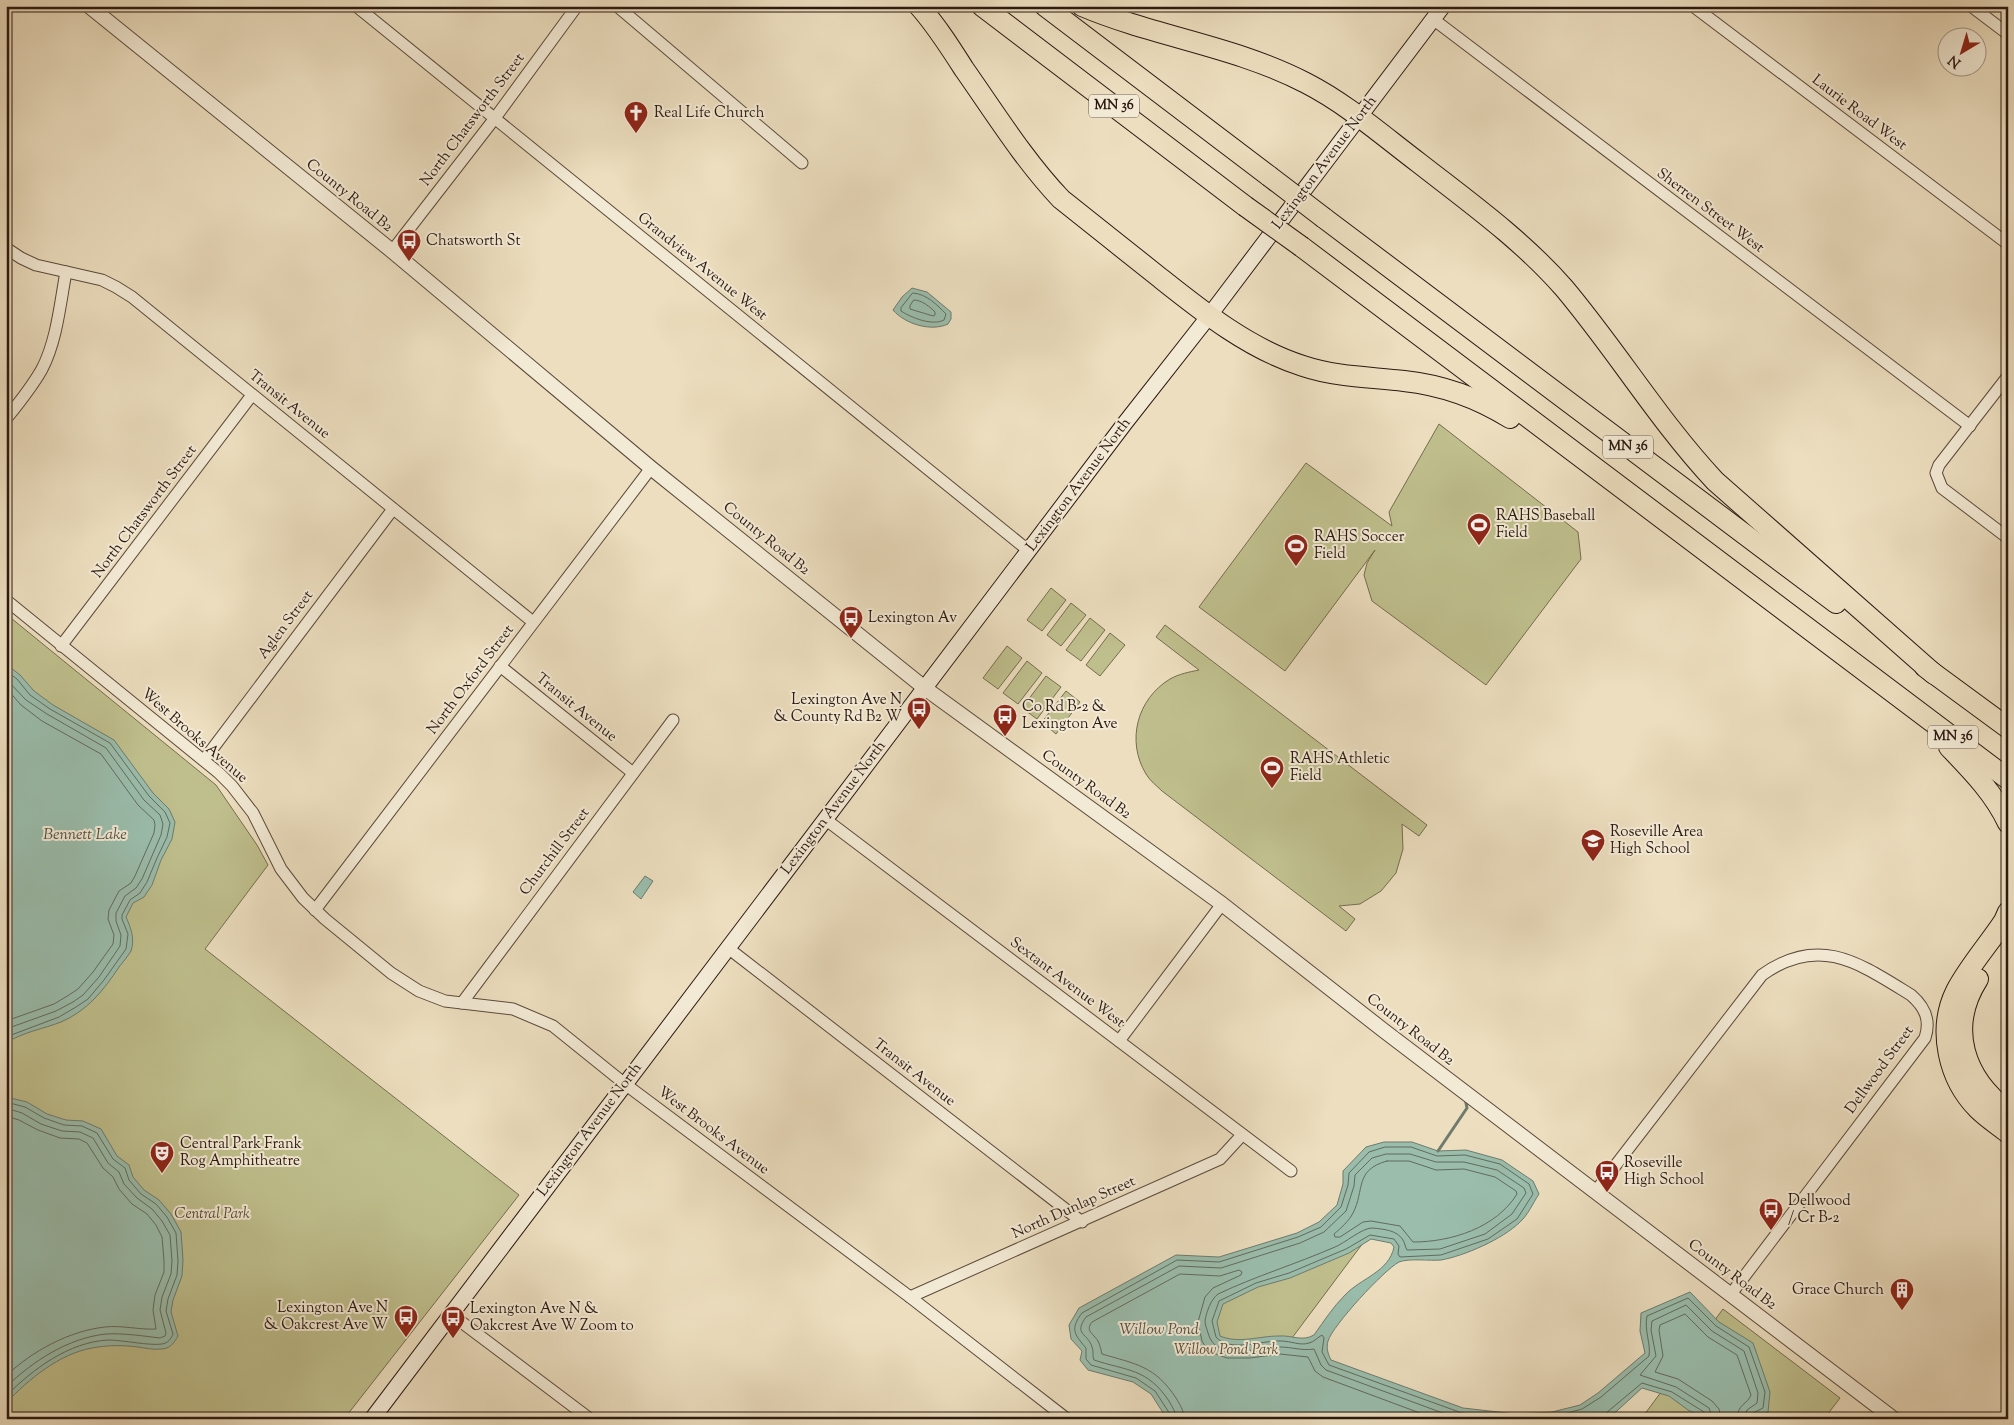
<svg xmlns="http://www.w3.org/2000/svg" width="2014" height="1425" viewBox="0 0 2014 1425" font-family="'Sorts Mill Goudy',serif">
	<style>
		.green { fill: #bfbf8d; stroke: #756c4f }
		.water { fill: #9abdac; stroke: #6e7b6e; fill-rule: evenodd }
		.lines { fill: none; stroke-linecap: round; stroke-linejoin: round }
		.shore { stroke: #626b5e; stroke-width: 1 }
		.stream { stroke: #6e7b6e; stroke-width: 3 }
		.minor-casing { stroke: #5b4a3c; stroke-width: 13 }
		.tertiary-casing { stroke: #5b4a3c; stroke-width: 16 }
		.secondary-casing { stroke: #2b1911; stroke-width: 17 }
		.motorway-casing { stroke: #2b1911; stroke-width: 22 }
		.minor { stroke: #f3ead5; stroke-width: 11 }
		.tertiary { stroke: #f3ead5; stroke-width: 14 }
		.secondary { stroke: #f3ead5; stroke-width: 15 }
		.motorway { stroke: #ecdebf; stroke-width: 20 }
		.motorway-bridge-casing { stroke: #2b1911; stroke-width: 22; stroke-linecap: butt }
		.motorway-bridge { stroke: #ecdebf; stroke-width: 20 }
		.labels { text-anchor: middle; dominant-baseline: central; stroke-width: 4; stroke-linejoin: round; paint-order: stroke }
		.shield { fill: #f3ead5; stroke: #67584c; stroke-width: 1 }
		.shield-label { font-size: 14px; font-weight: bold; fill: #2b1911 }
		.poi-label { font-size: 15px; fill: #2b1911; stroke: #f3ead5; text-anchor: start }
		.street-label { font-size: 15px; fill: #2b1911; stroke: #f3ead5 }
		.park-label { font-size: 15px; font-style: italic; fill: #574b36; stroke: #f3ead5 }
		.water-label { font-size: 16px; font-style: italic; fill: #525247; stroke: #f3ead5 }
	</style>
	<rect width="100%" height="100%" fill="#ecdebf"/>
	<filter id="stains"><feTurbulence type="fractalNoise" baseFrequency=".004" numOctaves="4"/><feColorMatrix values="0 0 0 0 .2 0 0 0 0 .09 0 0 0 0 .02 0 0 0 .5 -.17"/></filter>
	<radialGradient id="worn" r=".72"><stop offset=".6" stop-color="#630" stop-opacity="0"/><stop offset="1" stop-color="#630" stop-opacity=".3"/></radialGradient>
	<!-- green -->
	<g class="green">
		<path d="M1439 424 1578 532 1581 559 1486 685 1372 601 1364 575 1367 563 1375 550 1285 671 1199 607 1306 463 1392 526 1389 512Z"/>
		<path d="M1051 588 1066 600 1042 631 1027 620Z"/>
		<path d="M1071 603 1086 615 1061 646 1047 635Z"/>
		<path d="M6 614 216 785 257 845 268 865 205 949 519 1195 344 1419H6Z"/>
		<path d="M1090 618 1105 630 1081 661 1066 650Z"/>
		<path d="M1165 625 1427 825 1419 836 1402 824 1403 849 1396 873 1381 891 1360 904 1339 906 1355 919 1346 931 1162 791C1157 786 1150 781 1146 774 1126 741 1137 699 1170 679 1179 674 1189 672 1199 670L1156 637Z"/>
		<path d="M1110 633 1125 645 1100 676 1086 665Z"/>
		<path d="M1007 646 1022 658 998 689 983 678Z"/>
		<path d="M1027 661 1042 673 1018 704 1003 693Z"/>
		<path d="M1046 676 1061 687 1037 719 1022 708Z"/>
		<path d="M1066 691 1080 702 1056 734 1042 722Z"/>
		<path d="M1369 1235 1283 1350 1125 1342Z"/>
		<path d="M1723 1309 1840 1398 1824 1419H1641Z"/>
	</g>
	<!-- water -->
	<g class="water">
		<path d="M912 288 927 292 951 312V319L948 324C931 332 905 324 893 310L902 297Z"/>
		<path d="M6 664 20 675 34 691 53 705 114 740 153 793 169 809 175 822 172 839 161 860 152 885 144 897 133 903 126 917C131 928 135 939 131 951 128 956 123 962 119 967 104 990 87 1011 61 1022 43 1029 23 1032 6 1043Z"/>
		<path d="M645 876 653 881 641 899 633 892Z"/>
		<path d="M6 1097 27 1102 47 1114 66 1120 83 1121 101 1129 117 1156 129 1165 133 1177 144 1190 159 1200 171 1214 181 1232 183 1260 182 1276 173 1300 171 1312 178 1336C174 1343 170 1349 161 1349 154 1350 145 1348 138 1347 123 1345 108 1345 92 1348 59 1354 29 1379 6 1403Z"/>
		<path d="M1384 1142H1412L1438 1151 1466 1150 1502 1160 1533 1181 1539 1194C1533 1203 1528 1215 1520 1222 1503 1239 1464 1256 1441 1260 1430 1261 1409 1258 1399 1262 1384 1270 1333 1325 1328 1341 1326 1348 1328 1354 1331 1360L1463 1408 1516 1414 1552 1412 1580 1405 1598 1393 1645 1353 1640 1331 1641 1313 1690 1292 1719 1322 1753 1343 1770 1392 1768 1412 1750 1419H1706L1688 1410 1669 1396 1642 1388 1608 1419H1167L1151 1394 1133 1382 1088 1370 1080 1360 1082 1351 1071 1339 1069 1325 1079 1308 1176 1255 1219 1257 1297 1233 1319 1222 1337 1205 1343 1184V1171L1366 1147ZM1371 1239 1391 1243 1394 1247C1389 1272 1361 1278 1345 1295 1333 1307 1324 1321 1314 1335 1302 1342 1292 1335 1279 1336 1259 1336 1239 1344 1220 1336L1217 1322 1223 1304 1258 1287 1290 1278 1349 1253Z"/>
	</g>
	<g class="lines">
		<!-- shore -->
		<g class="shore">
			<path d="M913 293C927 294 937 305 946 314L944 320C932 326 912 318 901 311V308Z"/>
			<path d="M914 300C922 300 930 307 935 312V315L933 316 910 309V306Z"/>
			<path d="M6 671 17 679 30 695 50 709 110 743 149 796 165 812 170 823 167 837 157 858 147 882 140 893 130 900 122 915V919L128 934 126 949 104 980 88 999 76 1007 59 1017 6 1037"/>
			<path d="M6 679 26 700 47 714 106 748 144 800 160 815 163 824 161 835 142 879 136 888 125 896 116 913V921L121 935 120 946 99 977 83 995 73 1002 56 1011 6 1029"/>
			<path d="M6 688 21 705 42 721 101 754 138 805 154 820 155 825 154 833 135 876 131 883 119 891 109 910 108 919 114 935 113 944 93 972 78 989 69 995 54 1004 6 1021"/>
			<path d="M6 1102 25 1107 44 1118 64 1125 82 1126 97 1133 113 1159 125 1168 129 1180 141 1194 156 1204 167 1217 176 1233 178 1261 177 1275 168 1299 166 1311 173 1334C171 1339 168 1343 162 1344 150 1346 123 1340 108 1340 69 1342 33 1369 6 1396"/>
			<path d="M6 1108 22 1113 41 1124 62 1131 80 1132 93 1138 108 1163 119 1172 124 1184 137 1198 152 1209 162 1221 170 1235 172 1261 171 1274 162 1297 160 1310 166 1333 165 1336 160 1338C143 1336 124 1333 106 1334 68 1338 33 1361 6 1387"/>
			<path d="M6 1116 19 1120 38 1130 60 1138 79 1139 87 1143 103 1168 113 1177 119 1189 132 1204 147 1214 156 1225 162 1237 164 1261V1272L155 1295 153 1310 156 1329C139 1330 122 1325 105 1327 69 1331 32 1351 6 1376"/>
			<path d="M1387 1161H1409L1436 1170 1464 1169 1495 1177 1516 1191 1517 1194C1496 1228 1451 1242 1413 1242L1400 1226 1371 1221 1363 1222 1340 1237H1335L1334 1234C1341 1228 1349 1221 1353 1213 1365 1190 1354 1170 1387 1161Z"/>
			<path d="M1171 1419 1170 1414 1155 1391 1136 1378 1091 1365 1086 1359V1348C1074 1334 1070 1329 1082 1313L1177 1260 1219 1262 1298 1237 1321 1227 1341 1207 1348 1185 1349 1173 1369 1152 1385 1147H1411L1437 1156 1465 1155 1500 1164 1529 1184 1533 1194 1517 1219 1488 1239 1441 1255 1400 1257 1398 1254 1399 1246 1394 1239 1370 1235 1346 1249 1289 1273 1256 1283 1219 1301 1212 1321 1216 1337C1229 1353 1263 1340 1281 1341 1291 1341 1300 1346 1309 1343 1314 1342 1318 1337 1322 1335L1324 1338 1322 1352 1329 1365 1462 1413 1512 1419"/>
			<path d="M1177 1419C1176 1412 1172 1407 1169 1401 1147 1368 1127 1371 1094 1360 1092 1355 1094 1352 1092 1347 1088 1333 1073 1335 1086 1317L1179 1266 1221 1268 1300 1243 1324 1232 1346 1211 1354 1186 1355 1175 1372 1158 1386 1154H1410L1436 1162H1464L1497 1170 1524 1188 1526 1193 1512 1214 1485 1234 1440 1249 1407 1250C1405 1247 1405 1243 1403 1240 1397 1230 1383 1229 1372 1228 1362 1228 1345 1243 1335 1247 1296 1264 1256 1276 1218 1294 1211 1299 1206 1313 1205 1321 1205 1325 1207 1329 1208 1333 1216 1363 1258 1347 1280 1347 1292 1347 1302 1351 1314 1349L1321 1365 1326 1370 1459 1419"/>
			<path d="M1184 1419C1184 1410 1180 1405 1176 1398 1155 1366 1136 1364 1102 1354 1101 1350 1100 1345 1098 1341 1093 1333 1085 1331 1092 1322L1180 1274 1220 1276 1239 1270 1242 1272 1241 1275 1213 1288 1205 1297 1198 1322 1202 1341 1206 1348 1213 1353 1227 1358H1250L1280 1354 1308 1357 1315 1371 1323 1377 1436 1419"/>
			<path d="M1525 1419 1553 1417 1582 1409 1601 1397 1649 1356C1651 1343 1644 1331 1647 1316L1688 1298 1716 1326 1749 1347 1765 1392 1763 1408 1753 1413 1750 1419"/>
			<path d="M1605 1419 1606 1413 1642 1383 1672 1392 1704 1412 1707 1419"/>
			<path d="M1713 1419 1709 1408 1676 1387 1640 1375 1656 1356 1651 1330 1652 1321 1686 1305 1712 1331 1744 1351 1758 1393 1757 1403 1747 1410 1744 1419"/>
			<path d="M1721 1419 1719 1409 1712 1401 1678 1379 1655 1372 1663 1356 1659 1330 1660 1325 1685 1314 1708 1337 1737 1355 1751 1395C1748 1404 1737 1404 1737 1419"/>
		</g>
		<!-- stream -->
		<path class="stream" d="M1438 1151 1467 1108 1465 1098"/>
		<defs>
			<g id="minor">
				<path d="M356 6 1029 551"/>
				<path d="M617 6 802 163"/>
				<path d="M1693 6 2008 244"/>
				<path d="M1971 6 2008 34"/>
				<path d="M1433 19 1970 426"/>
				<path d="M6 248 21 258 36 265 102 280 116 287 132 297 533 622"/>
				<path d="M392 251 495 118 577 6"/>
				<path d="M2008 376 1939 465 1936 473 1942 488 2008 538"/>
				<path d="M6 419C19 403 32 387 42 369 57 340 60 304 66 272"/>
				<path d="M6 600 219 773 232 786 253 813 281 869 303 898 325 919 391 973 419 991 445 1001 513 1009 553 1026 625 1084 910 1297 1067 1419"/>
				<path d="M61 646 252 395"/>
				<path d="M500 666 633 773"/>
				<path d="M204 760 393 509"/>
				<path d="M825 819 1291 1171"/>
				<path d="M315 910 651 468"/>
				<path d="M728 948 1082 1222"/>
				<path d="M462 1003 673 720"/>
				<path d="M1119 1041 1222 904"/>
				<path d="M1595 1192 1762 975C1819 934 1859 963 1911 995 1925 1007 1931 1020 1925 1038L1731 1294"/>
				<path d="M910 1297 1220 1159 1242 1135"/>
				<path d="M452 1315 590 1419"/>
			</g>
			<path id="tertiary" d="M89 6 392 251 651 468 926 689 1222 904 1383 1030 1894 1419"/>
			<path id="secondary" d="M372 1419 1125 423 1209 316 1443 6"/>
			<g id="motorway">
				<path d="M919 6C936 25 950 47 964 69 995 113 1024 160 1061 199 1094 225 1126 251 1159 277 1203 312 1249 349 1303 366 1336 377 1370 377 1404 381 1441 385 1478 398 1510 418"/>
				<path d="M982 6 1245 206"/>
				<path d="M1045 6 1269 176"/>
				<path d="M1082 6C1155 37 1235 46 1306 83 1347 104 1382 135 1419 163 1469 202 1522 240 1564 288 1617 351 1659 421 1715 481L1934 674"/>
				<path d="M1324 218 1836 603"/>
				<path d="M1302 247 2008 779"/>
				<path d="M1925 667 2008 728"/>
				<path d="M1949 747C1971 770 1994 793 2008 823"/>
				<path d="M2008 912 2004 921C1989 944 1969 966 1956 991 1937 1029 1948 1079 1978 1109 1987 1118 1998 1125 2008 1133"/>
				<path d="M1978 979C1947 1028 1964 1078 2008 1111"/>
			</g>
		</defs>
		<!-- minor casing -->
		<use href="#minor" class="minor-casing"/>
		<!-- tertiary casing -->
		<use href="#tertiary" class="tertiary-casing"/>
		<!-- secondary casing -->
		<use href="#secondary" class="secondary-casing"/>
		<!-- motorway casing -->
		<use href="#motorway" class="motorway-casing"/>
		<!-- minor -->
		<use href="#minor" class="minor"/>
		<!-- tertiary -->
		<use href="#tertiary" class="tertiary"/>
		<!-- secondary -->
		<use href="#secondary" class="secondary"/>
		<!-- motorway -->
		<use href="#motorway" class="motorway"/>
		<defs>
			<g id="motorway-bridge">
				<path d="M1269 176 1324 218"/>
				<path d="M1245 206 1302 247"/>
			</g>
		</defs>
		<!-- motorway-bridge casing -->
		<use href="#motorway-bridge" class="motorway-bridge-casing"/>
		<!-- motorway-bridge -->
		<use href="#motorway-bridge" class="motorway-bridge"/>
	</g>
	<!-- icons -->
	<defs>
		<symbol id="church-pin" viewBox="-11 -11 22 30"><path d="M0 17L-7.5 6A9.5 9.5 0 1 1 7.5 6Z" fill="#8f2418" stroke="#f3ead5"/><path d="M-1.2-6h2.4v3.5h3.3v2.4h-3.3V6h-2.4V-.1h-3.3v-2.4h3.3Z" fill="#fff"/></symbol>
		<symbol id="bus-pin" viewBox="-11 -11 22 30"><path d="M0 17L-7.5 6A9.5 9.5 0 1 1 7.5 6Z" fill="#8f2418" stroke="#f3ead5"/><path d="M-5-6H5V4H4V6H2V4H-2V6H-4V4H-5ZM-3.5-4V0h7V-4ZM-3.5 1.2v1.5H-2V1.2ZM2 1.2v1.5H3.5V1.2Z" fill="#fff"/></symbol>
		<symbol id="stadium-pin" viewBox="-11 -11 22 30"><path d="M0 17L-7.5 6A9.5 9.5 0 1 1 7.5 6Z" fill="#8f2418" stroke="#f3ead5"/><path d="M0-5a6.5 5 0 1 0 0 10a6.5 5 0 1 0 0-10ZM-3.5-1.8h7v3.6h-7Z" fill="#fff"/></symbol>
		<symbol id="school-pin" viewBox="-11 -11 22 30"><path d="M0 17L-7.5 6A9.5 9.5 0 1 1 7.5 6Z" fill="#8f2418" stroke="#f3ead5"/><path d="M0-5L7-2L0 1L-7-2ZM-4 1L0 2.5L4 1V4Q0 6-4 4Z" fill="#fff"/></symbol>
		<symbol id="theatre-pin" viewBox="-11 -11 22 30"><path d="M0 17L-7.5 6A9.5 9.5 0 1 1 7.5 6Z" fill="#8f2418" stroke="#f3ead5"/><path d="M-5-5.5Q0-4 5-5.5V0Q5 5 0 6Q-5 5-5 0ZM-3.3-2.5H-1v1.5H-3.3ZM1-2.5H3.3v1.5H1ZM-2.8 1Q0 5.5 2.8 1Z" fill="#fff"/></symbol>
		<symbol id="building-pin" viewBox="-11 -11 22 30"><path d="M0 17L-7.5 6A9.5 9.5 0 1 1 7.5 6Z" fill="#8f2418" stroke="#f3ead5"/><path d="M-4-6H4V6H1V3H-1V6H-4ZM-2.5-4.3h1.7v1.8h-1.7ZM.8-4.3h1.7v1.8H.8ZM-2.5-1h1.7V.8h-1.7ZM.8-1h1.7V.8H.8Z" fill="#fff"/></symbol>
	</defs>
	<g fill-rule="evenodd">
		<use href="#church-pin" x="622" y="99" width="28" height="38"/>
		<use href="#bus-pin" x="395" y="227" width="28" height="38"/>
		<use href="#stadium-pin" x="1465" y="511" width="28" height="38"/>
		<use href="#stadium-pin" x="1282" y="532" width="28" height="38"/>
		<use href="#bus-pin" x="837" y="604" width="28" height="38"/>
		<use href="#bus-pin" x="905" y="695" width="28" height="38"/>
		<use href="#bus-pin" x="991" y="702" width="28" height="38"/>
		<use href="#stadium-pin" x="1258" y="754" width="28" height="38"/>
		<use href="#school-pin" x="1579" y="827" width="28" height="38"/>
		<use href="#theatre-pin" x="148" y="1139" width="28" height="38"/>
		<use href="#bus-pin" x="1593" y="1158" width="28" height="38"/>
		<use href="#bus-pin" x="1757" y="1196" width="28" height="38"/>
		<use href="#building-pin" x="1888" y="1276" width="28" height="38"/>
		<use href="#bus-pin" x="392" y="1303" width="28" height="38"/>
		<use href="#bus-pin" x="439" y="1304" width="28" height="38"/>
	</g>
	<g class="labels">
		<!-- shield labels -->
		<g class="shield">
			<rect x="1089" y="94.5" width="50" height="23" rx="4"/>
			<rect x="1603" y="435.5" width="50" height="23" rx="4"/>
			<rect x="1928" y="725.5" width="50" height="23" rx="4"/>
		</g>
		<g class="shield-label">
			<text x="1114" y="106">MN 36</text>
			<text x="1628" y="447">MN 36</text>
			<text x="1953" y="737">MN 36</text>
		</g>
		<!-- poi labels -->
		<g class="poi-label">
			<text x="654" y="113">Real Life Church</text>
			<text x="426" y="241">Chatsworth St</text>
			<text x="1496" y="516">RAHS Baseball<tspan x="1496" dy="17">Field</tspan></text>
			<text x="1314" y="537">RAHS Soccer<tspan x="1314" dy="17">Field</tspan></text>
			<text x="868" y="618">Lexington Av</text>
			<text x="902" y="700" text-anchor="end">Lexington Ave N<tspan x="902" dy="17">&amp; County Rd B2 W</tspan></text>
			<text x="1022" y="707">Co Rd B-2 &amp;<tspan x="1022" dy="17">Lexington Ave</tspan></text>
			<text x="1290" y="759">RAHS Athletic<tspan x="1290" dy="17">Field</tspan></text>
			<text x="1610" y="832">Roseville Area<tspan x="1610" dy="17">High School</tspan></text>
			<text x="180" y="1144">Central Park Frank<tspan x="180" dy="17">Rog Amphitheatre</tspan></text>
			<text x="1624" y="1163">Roseville<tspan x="1624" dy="17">High School</tspan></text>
			<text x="1788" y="1201">Dellwood<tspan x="1788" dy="17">/ Cr B-2</tspan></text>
			<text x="1884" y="1290" text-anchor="end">Grace Church</text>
			<text x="388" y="1308" text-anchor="end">Lexington Ave N<tspan x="388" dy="17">&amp; Oakcrest Ave W</tspan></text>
			<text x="470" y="1309">Lexington Ave N &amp;<tspan x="470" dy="17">Oakcrest Ave W Zoom to</tspan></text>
		</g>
		<!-- street labels -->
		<g class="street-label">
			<text transform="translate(1859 113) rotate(37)">Laurie Road West</text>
			<text transform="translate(473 120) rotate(-53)">North Chatsworth Street</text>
			<text transform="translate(1325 163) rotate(-53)">Lexington Avenue North</text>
			<text transform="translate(349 196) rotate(39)">County Road B2</text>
			<text transform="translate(1710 211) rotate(37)">Sherren Street West</text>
			<text transform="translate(702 267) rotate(39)">Grandview Avenue West</text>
			<text transform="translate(289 405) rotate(39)">Transit Avenue</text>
			<text transform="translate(1079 485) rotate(-53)">Lexington Avenue North</text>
			<text transform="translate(145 512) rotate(-53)">North Chatsworth Street</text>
			<text transform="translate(766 539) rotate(39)">County Road B2</text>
			<text transform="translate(286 625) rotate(-53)">Aglen Street</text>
			<text transform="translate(471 680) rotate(-53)">North Oxford Street</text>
			<text transform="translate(576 708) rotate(39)">Transit Avenue</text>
			<text transform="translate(194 736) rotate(41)">West Brooks Avenue</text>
			<text transform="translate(1086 785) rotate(36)">County Road B2</text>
			<text transform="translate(834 808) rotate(-53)">Lexington Avenue North</text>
			<text transform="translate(555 852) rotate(-53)">Churchill Street</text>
			<text transform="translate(1067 983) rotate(37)">Sextant Avenue West</text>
			<text transform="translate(1410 1030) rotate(38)">County Road B2</text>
			<text transform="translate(1880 1070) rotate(-54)">Dellwood Street</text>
			<text transform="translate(914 1073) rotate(38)">Transit Avenue</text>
			<text transform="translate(590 1130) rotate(-53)">Lexington Avenue North</text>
			<text transform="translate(713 1131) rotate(37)">West Brooks Avenue</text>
			<text transform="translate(1074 1208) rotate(-24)">North Dunlap Street</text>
			<text transform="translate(1732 1275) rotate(37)">County Road B2</text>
		</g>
		<!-- park labels -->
		<g class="park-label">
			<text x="212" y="1214">Central Park</text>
			<text x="1226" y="1350">Willow Pond Park</text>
		</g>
		<!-- water labels -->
		<g class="water-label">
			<text x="85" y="835">Bennett Lake</text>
			<text x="1159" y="1330">Willow Pond</text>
		</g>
	</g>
	<!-- margin -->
	<rect width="2014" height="1425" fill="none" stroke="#ecdebf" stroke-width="25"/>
	<rect x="8" y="8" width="1999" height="1410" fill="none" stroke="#2b1911" stroke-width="2.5"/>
	<rect x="12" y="12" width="1989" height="1400" fill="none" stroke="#2b1911"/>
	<!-- north arrow -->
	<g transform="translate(1962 52) rotate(218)"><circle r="24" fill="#f3ead5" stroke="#a39687"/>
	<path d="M0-4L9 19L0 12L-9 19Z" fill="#8f2418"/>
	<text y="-8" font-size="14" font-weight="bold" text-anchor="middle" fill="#2b1911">N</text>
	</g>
	<rect width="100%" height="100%" filter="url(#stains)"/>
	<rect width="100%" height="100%" fill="url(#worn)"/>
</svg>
